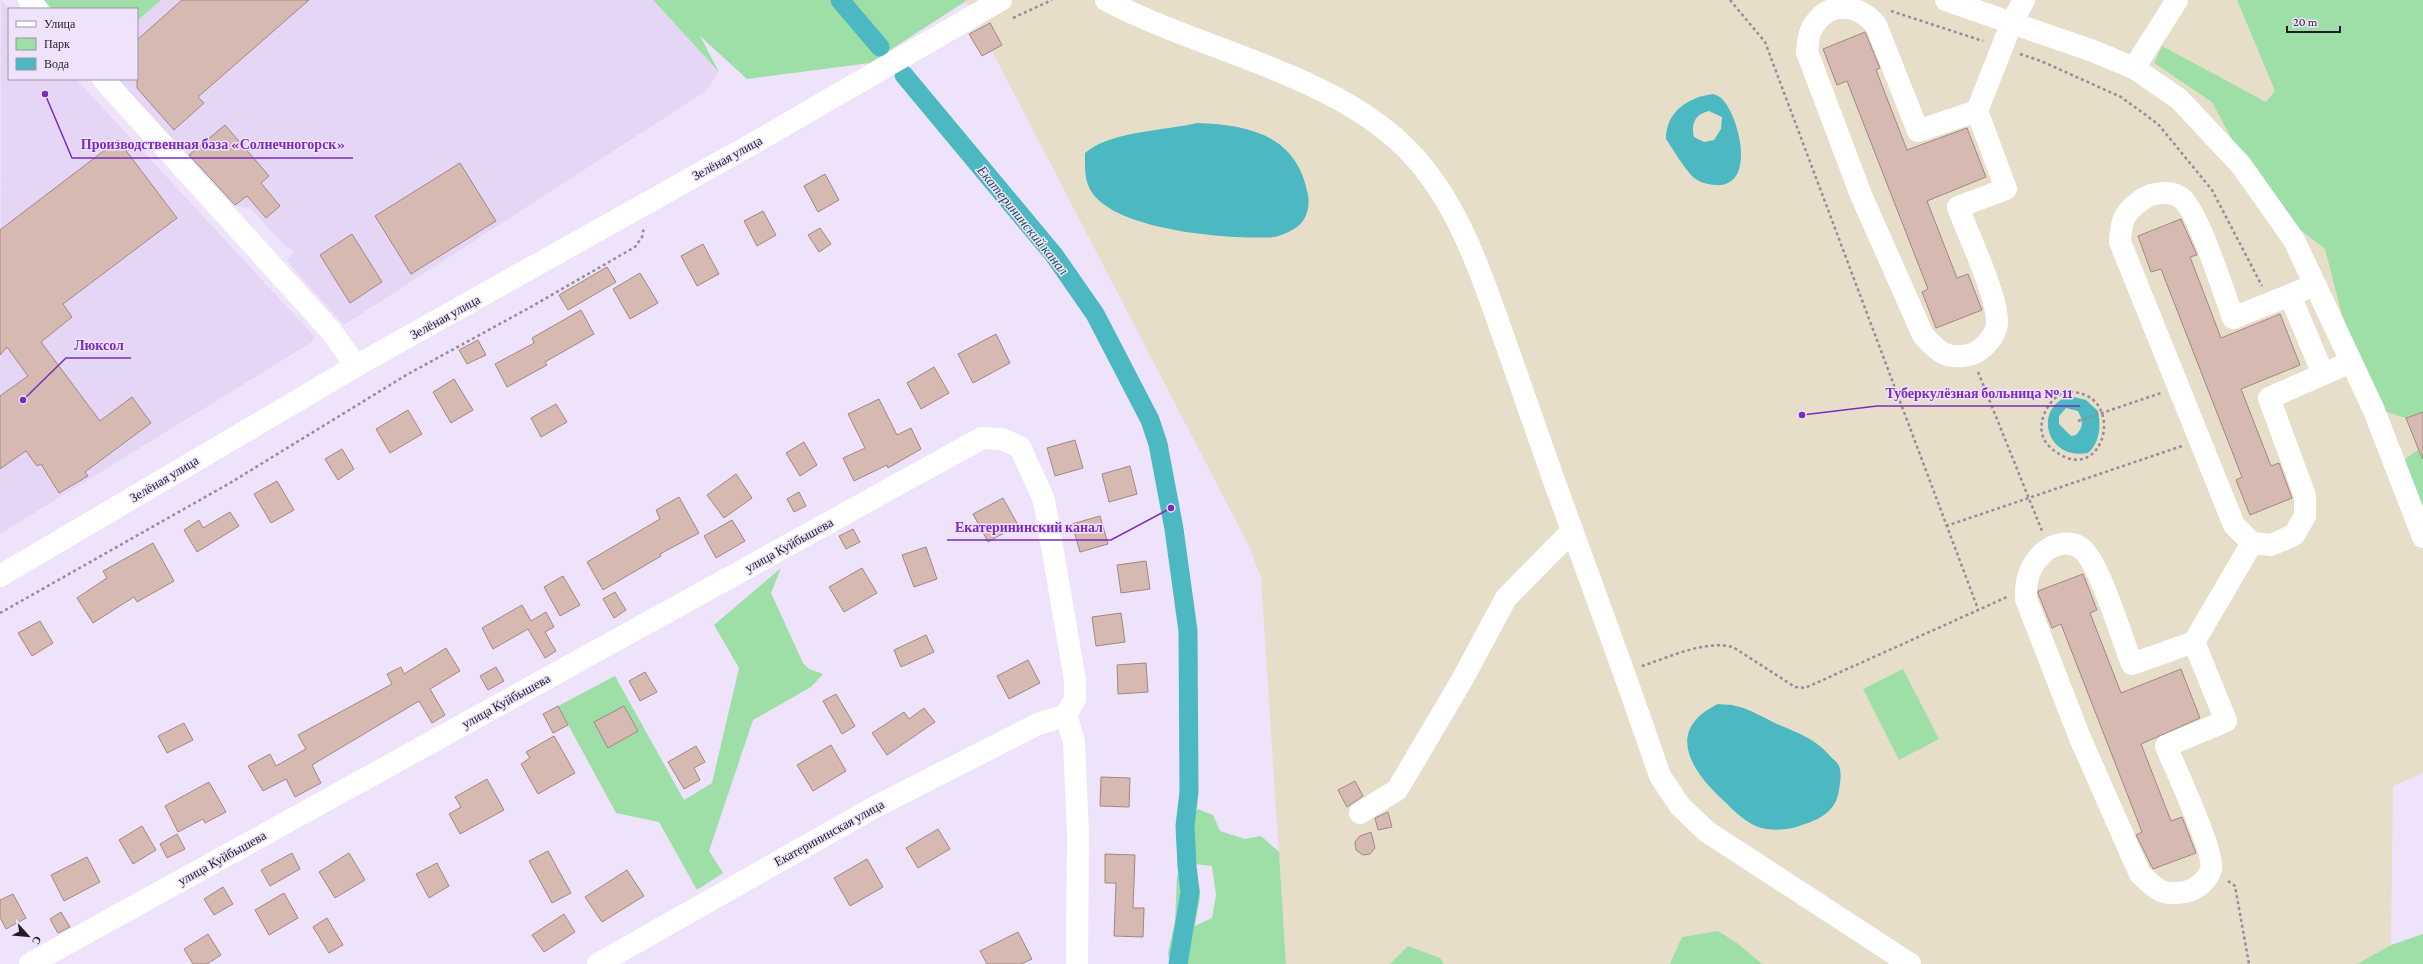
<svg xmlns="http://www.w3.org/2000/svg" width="2423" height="964" viewBox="0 0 2423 964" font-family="'Crimson Pro',serif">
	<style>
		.built { fill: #e5d6f5 }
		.medical { fill: #e7dec9 }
		.green { fill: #9ddfa6 }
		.water { fill: #4bb8c2; fill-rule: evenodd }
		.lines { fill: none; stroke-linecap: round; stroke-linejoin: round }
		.canal { stroke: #4bb8c2; stroke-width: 19 }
		.building { fill: #d6bab2; stroke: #a18780 }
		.path { stroke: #948c9d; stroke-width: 2.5; stroke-dasharray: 3 3; stroke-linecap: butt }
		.minor { stroke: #fff; stroke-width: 22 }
		.labels { text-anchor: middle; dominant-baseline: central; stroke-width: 3; stroke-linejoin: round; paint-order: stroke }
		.street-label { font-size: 13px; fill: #201c24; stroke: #eee3fb }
		.water-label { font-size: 14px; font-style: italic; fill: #145358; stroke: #eee3fb }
		.leader { fill: none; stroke: #7b2cbf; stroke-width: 1.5 }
		.callout-dot { fill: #7b2cbf; stroke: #eee3fb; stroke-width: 1.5 }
		.callout-label { font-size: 14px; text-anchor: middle; font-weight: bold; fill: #7b2cbf; stroke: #eee3fb; stroke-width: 3; stroke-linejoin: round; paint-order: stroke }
	</style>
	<rect width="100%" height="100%" fill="#eee3fb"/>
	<!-- built -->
	<g class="built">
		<path d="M1 0 9 9V79H76L314 336 312 342 0 534Z"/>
		<path d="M161 0H653L719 72 706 91 344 325 287 261 294 251 285 246 251 209 235 205 117 79H137V21Z"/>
	</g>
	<!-- medical -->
	<path class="medical" d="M965 0H2237L2275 91 2423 282V773L2393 786 2391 945 2357 964H1286L1261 578 1250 548 992 51 982 56 969 34 982 26Z"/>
	<!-- green -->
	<g class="green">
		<path d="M44 0H161L137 21V9H52Z"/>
		<path d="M653 0H965L966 1 870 63 747 79 700 36 719 72Z"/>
		<path d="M2237 0H2423V412L2406 418 2381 410 2342 315 2325 249 2297 227 2234 143 2212 102 2154 63 2162 46 2266 102 2275 91Z"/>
		<path d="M2423 446V515L2401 462Z"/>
		<path d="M781 568 771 593 803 663 809 669 823 674 811 687 753 720 709 851 723 873 697 890 659 822 616 813 558 706 615 676 684 800 712 783 739 668 714 625Z"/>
		<path d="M1903 669 1939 739 1899 760 1863 689Z"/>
		<path d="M1198 809 1213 815 1220 831 1245 839 1261 836 1279 852 1286 964H1170L1168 953 1175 921 1177 876 1187 866C1208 885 1198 902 1195 926L1212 918 1216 895 1212 866 1194 864 1189 855 1192 838 1189 821Z"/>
		<path d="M1718 931 1737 943 1762 964H1670L1682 937Z"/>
		<path d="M2423 934V964H2357L2391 945Z"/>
		<path d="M1408 946 1440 958 1444 964H1390Z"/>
	</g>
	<!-- water -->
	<g class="water">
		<path d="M1713 94C1716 95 1721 97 1723 100 1740 119 1757 189 1714 185 1706 184 1698 182 1692 176 1682 165 1674 151 1666 139 1666 111 1689 97 1713 94ZM1709 111 1722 117 1721 129 1714 140 1704 142 1694 137C1691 124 1695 114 1709 111Z"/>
		<path d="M1197 123C1250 125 1297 135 1308 195 1310 206 1307 220 1297 227 1291 231 1281 236 1274 237 1232 240 1115 231 1091 191 1084 179 1085 167 1085 153 1110 131 1164 131 1197 123Z"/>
		<path d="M2070 396 2086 400 2098 411C2101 425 2100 443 2088 453 2045 461 2033 406 2070 396ZM2066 408 2078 411C2083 421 2084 427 2076 435L2071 436 2059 424V416Z"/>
		<path d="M1718 704C1724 705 1731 704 1736 706 1749 709 1763 717 1775 723 1797 733 1815 738 1831 757 1834 760 1838 763 1839 766 1842 774 1840 782 1839 790 1836 811 1821 819 1802 825 1789 830 1775 831 1761 828 1747 824 1734 811 1724 801 1691 771 1664 730 1718 704Z"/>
	</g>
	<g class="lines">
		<!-- canal -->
		<g class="canal">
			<path d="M840 0 880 47"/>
			<path d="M904 75 1054 255 1095 314 1150 420 1158 444 1174 529 1188 631 1189 792 1185 826 1187 866 1190 892 1178 964"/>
		</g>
	</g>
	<!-- building -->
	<g class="building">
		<path d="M182 0H309L198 97 204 103 174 130 137 88V40Z"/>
		<path d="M990 23 1002 45 982 56 969 34Z"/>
		<path d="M1865 32 1880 68 1876 70 1907 150 1967 128 1986 177 1927 201 1957 278 1968 274 1982 310 1936 328 1922 292 1928 289 1847 81 1837 85 1823 49Z"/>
		<path d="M225 125 269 176 261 183 280 206 266 218 247 196 235 205 189 155Z"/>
		<path d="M118 140 177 218 63 304 72 317 41 342 100 421 132 397 151 423 85 472 88 476 59 493 41 464 37 466 26 451 0 469V396L28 376 7 347 0 355V230Z"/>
		<path d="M460 163 496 221 411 274 375 216Z"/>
		<path d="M825 174 839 200 818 212 804 186Z"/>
		<path d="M763 211 776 235 757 246 744 221Z"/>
		<path d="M2181 219 2197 255 2190 257 2221 338 2280 314 2300 365 2241 389 2271 466 2279 463 2292 498 2250 515 2236 480 2242 477 2161 269 2151 272 2138 236Z"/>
		<path d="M820 228 831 244 819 252 808 235Z"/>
		<path d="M352 234 382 282 350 303 320 255Z"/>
		<path d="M703 244 719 274 697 286 681 256Z"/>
		<path d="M607 267 616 282 568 310 559 295Z"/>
		<path d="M640 273 658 303 630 319 613 289Z"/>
		<path d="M581 310 594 334 545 362 547 365 507 387 495 364 534 343 532 338Z"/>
		<path d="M996 334 1010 363 973 383 958 354Z"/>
		<path d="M478 340 486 355 467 364 459 350Z"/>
		<path d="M934 367 949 393 921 409 907 383Z"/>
		<path d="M454 379 473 410 451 423 433 392Z"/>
		<path d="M879 399 897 435 911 428 921 449 888 468 887 465 854 481 843 458 865 448 848 414Z"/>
		<path d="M556 404 567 422 541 437 531 418Z"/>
		<path d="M408 410 422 434 390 453 376 429Z"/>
		<path d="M2423 412V458H2422L2406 418Z"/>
		<path d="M1075 440 1083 468 1055 476 1047 448Z"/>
		<path d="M804 442 817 465 800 476 786 453Z"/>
		<path d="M342 449 354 469 338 480 325 459Z"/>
		<path d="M1130 466 1137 494 1109 502 1102 474Z"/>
		<path d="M736 474 752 498 724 518 707 495Z"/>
		<path d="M277 481 294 510 271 523 254 494Z"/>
		<path d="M799 492 806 506 794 512 787 499Z"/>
		<path d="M679 497 699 533 660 554 661 556 603 590 587 562 660 519 656 510Z"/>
		<path d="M1003 498 1018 525 988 542 973 514Z"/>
		<path d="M230 512 239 526 197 552 184 530 199 520 203 528Z"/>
		<path d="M1100 516 1108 544 1080 552 1072 524Z"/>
		<path d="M732 520 745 541 716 558 704 536Z"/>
		<path d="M853 529 860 542 846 549 839 536Z"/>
		<path d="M153 543 174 581 137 602 134 597 93 623 77 598 107 578 103 571Z"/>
		<path d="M926 547 937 579 914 587 902 555Z"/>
		<path d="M1146 561 1150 589 1121 593 1117 565Z"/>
		<path d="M862 568 877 593 844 612 829 587Z"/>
		<path d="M2083 574 2097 610 2090 613 2121 693 2181 669 2200 718 2141 744 2171 821 2182 817 2196 853 2153 869 2136 835 2142 832 2061 624 2052 628 2038 593V591Z"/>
		<path d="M563 576 580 605 560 616 544 587Z"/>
		<path d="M615 592 626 610 614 618 603 599Z"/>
		<path d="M522 605 531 621 546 612 554 627 545 632 556 651 545 658 528 629 493 649 482 628Z"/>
		<path d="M1121 613 1125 642 1096 646 1092 617Z"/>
		<path d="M40 621 53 643 32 656 18 633Z"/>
		<path d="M926 635 934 652 901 667 894 650Z"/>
		<path d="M446 648 460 671 430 689 445 715 432 723 419 701 312 765 321 783 295 797 286 779 263 791 248 766 270 754 276 766 306 749 298 735 392 684 387 674 401 667 404 674Z"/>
		<path d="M1028 660 1040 683 1009 699 997 676Z"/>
		<path d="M1146 663 1148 692 1118 694 1117 665Z"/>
		<path d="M496 667 504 681 488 690 480 676Z"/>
		<path d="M645 672 657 692 640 701 629 681Z"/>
		<path d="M836 694 855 726 842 734 823 701Z"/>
		<path d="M558 706 568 725 553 733 543 714Z"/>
		<path d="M624 706 638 731 608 748 594 722Z"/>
		<path d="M924 708 935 722 887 755 872 733 904 712 909 719Z"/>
		<path d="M184 723 193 740 167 753 158 736Z"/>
		<path d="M554 736 575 773 538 794 521 764 530 758 526 752Z"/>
		<path d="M831 745 846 771 813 791 797 765Z"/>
		<path d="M696 746 705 762 694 768 700 780 684 789 668 762Z"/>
		<path d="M1101 777 1130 778 1129 807 1100 806Z"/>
		<path d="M487 779 504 810 460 834 449 814 461 807 455 797Z"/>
		<path d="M1355 781 1363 796 1347 807 1338 790Z"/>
		<path d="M209 782 226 812 205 823 203 819 178 832 165 806Z"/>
		<path d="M1388 812 1392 827 1378 830 1375 818Z"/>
		<path d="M142 826 156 850 133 864 119 840Z"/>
		<path d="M938 829 950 849 918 868 906 848Z"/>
		<path d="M1371 832 1375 848 1370 854 1363 855 1356 850 1355 842 1360 836Z"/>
		<path d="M177 834 185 849 167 858 160 844Z"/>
		<path d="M548 851 571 893 552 903 529 861Z"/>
		<path d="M292 853 300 869 270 886 261 870Z"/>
		<path d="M349 853 365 880 335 898 319 872Z"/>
		<path d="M1105 854 1135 855 1133 908H1144L1143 937 1114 936 1116 883H1105Z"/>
		<path d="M87 857 100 882 64 901 51 875Z"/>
		<path d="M867 859 883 887 850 906 834 878Z"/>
		<path d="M437 863 449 886 429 898 416 874Z"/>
		<path d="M627 870 644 896 602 922 585 897Z"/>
		<path d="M223 887 233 904 214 915 204 899Z"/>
		<path d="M284 893 298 918 269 935 255 910Z"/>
		<path d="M13 894 26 918 6 929 0 917V900Z"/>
		<path d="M61 912 70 927 58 933 50 919Z"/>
		<path d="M564 914 575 932 544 952 532 935Z"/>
		<path d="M327 918 343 945 329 953 313 927Z"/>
		<path d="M1018 932 1032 959 1021 964H987L980 951Z"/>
		<path d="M208 934 221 955 207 964H193L184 949Z"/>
	</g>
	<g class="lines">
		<!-- path -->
		<g class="path">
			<path d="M1730 0 1765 42 1978 609"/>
			<path d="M1891 11 1983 41"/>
			<path d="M1013 18 1052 0"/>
			<path d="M2020 54 2041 61 2121 97 2158 124 2212 190 2262 286"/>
			<path d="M1978 372 2042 531"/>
			<path d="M2064 392C2132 387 2104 496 2050 447 2032 431 2045 401 2064 392Z"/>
			<path d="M2078 421 2161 393"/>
			<path d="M1946 526 2182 446"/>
			<path d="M0 613 230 483 408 374 529 308 635 247 642 237 644 227"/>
			<path d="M1642 666C1670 657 1704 640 1733 647L1795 687 1805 688 2007 597"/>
			<path d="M2228 881 2235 886 2249 964"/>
		</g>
		<!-- minor -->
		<g class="minor">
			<path d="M29 0 37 9"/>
			<path d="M1106 0C1194 47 1311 69 1388 132 1452 183 1477 263 1504 338 1520 385 1537 431 1553 478 1589 577 1626 676 1660 776L1680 806 1706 831 1910 964"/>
			<path d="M1946 0 2093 51 2134 68 2179 99 2241 165 2294 240 2373 408 2423 537"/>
			<path d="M2134 68 2177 0"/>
			<path d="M103 79 331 331 356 366"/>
			<path d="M1977 111 1918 131 1876 25C1858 3 1828 0 1812 28 1808 34 1808 45 1807 52L1861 195 1923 335C1938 351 1945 360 1969 355 1982 352 1997 335 1997 322 1997 294 1968 235 1958 207L2006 189 1977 111 2012 22 2024 0"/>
			<path d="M2315 285 2233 318C2225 296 2197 207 2180 197 2170 191 2153 192 2143 199 2124 212 2121 220 2120 242L2234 525 2252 543 2271 545 2294 535 2305 516V496L2269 398 2351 362"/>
			<path d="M2290 295 2323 374"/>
			<path d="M0 576 356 366 754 143 1001 0"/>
			<path d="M2194 642 2132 664C2122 639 2100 564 2082 549 2071 539 2053 544 2043 553 2029 566 2025 581 2026 599L2080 738 2140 874C2156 889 2161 896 2185 892 2196 890 2208 880 2211 869 2215 853 2174 766 2166 746L2226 721 2194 642 2252 543"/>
			<path d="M1360 813 1397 790 1462 680 1506 598 1572 531"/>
			<path d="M30 964 982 438 1002 439 1020 447 1044 500 1075 680V699L1066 715 1074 742 1078 832 1077 964"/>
			<path d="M598 964 873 808 1038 724 1066 715"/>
		</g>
	</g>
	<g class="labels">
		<!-- street labels -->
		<g class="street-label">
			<text transform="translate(727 158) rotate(-29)">Зелёная улица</text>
			<text transform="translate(445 317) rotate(-29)">Зелёная улица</text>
			<text transform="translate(164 479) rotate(-31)">Зелёная улица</text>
			<text transform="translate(789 545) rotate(-29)">улица Куйбышева</text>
			<text transform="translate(506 701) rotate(-29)">улица Куйбышева</text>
			<text transform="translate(829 833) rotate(-29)">Екатерининская улица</text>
			<text transform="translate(222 858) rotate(-29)">улица Куйбышева</text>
		</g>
		<!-- water labels -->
		<g class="water-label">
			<text transform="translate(1023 220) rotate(51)">Екатерининский канал</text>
		</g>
	</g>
	<!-- callouts -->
	<path class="leader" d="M45 94L72 158H353M23 400L66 358H131M1802 415L1877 406H2080M1171 508L1111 540H947"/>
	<g class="callout-dot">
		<circle cx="45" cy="94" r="4"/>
		<circle cx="23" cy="400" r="4"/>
		<circle cx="1802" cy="415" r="4"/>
		<circle cx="1171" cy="508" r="4"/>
	</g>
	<g class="callout-label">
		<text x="213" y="149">Производственная база «Солнечногорск»</text>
		<text x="99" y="350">Люксол</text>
		<text x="1979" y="398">Туберкулёзная больница № 11</text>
		<text x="1029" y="532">Екатерининский канал</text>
	</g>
	<!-- legend -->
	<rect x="8" y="8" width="130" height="72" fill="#eee3fb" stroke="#9c93a5"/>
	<rect x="16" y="21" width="20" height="6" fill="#ffffff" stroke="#9c93a5"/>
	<text x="44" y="28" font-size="12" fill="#201c24">Улица</text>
	<rect x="16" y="38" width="20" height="12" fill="#9ddfa6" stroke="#9c93a5"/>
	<text x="44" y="48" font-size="12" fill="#201c24">Парк</text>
	<rect x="16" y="58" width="20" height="12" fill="#4bb8c2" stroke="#9c93a5"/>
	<text x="44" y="68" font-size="12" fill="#201c24">Вода</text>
	<!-- north arrow -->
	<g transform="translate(28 936) rotate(117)" stroke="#eee3fb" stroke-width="3" paint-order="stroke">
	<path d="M0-3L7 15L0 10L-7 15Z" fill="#201c24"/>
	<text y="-6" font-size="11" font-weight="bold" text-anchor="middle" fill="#201c24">С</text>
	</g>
	<!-- scale -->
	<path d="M2287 26v6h53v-6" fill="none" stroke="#201c24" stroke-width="2"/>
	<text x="2293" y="26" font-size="12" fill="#201c24" stroke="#eee3fb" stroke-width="3" paint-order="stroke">20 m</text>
</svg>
